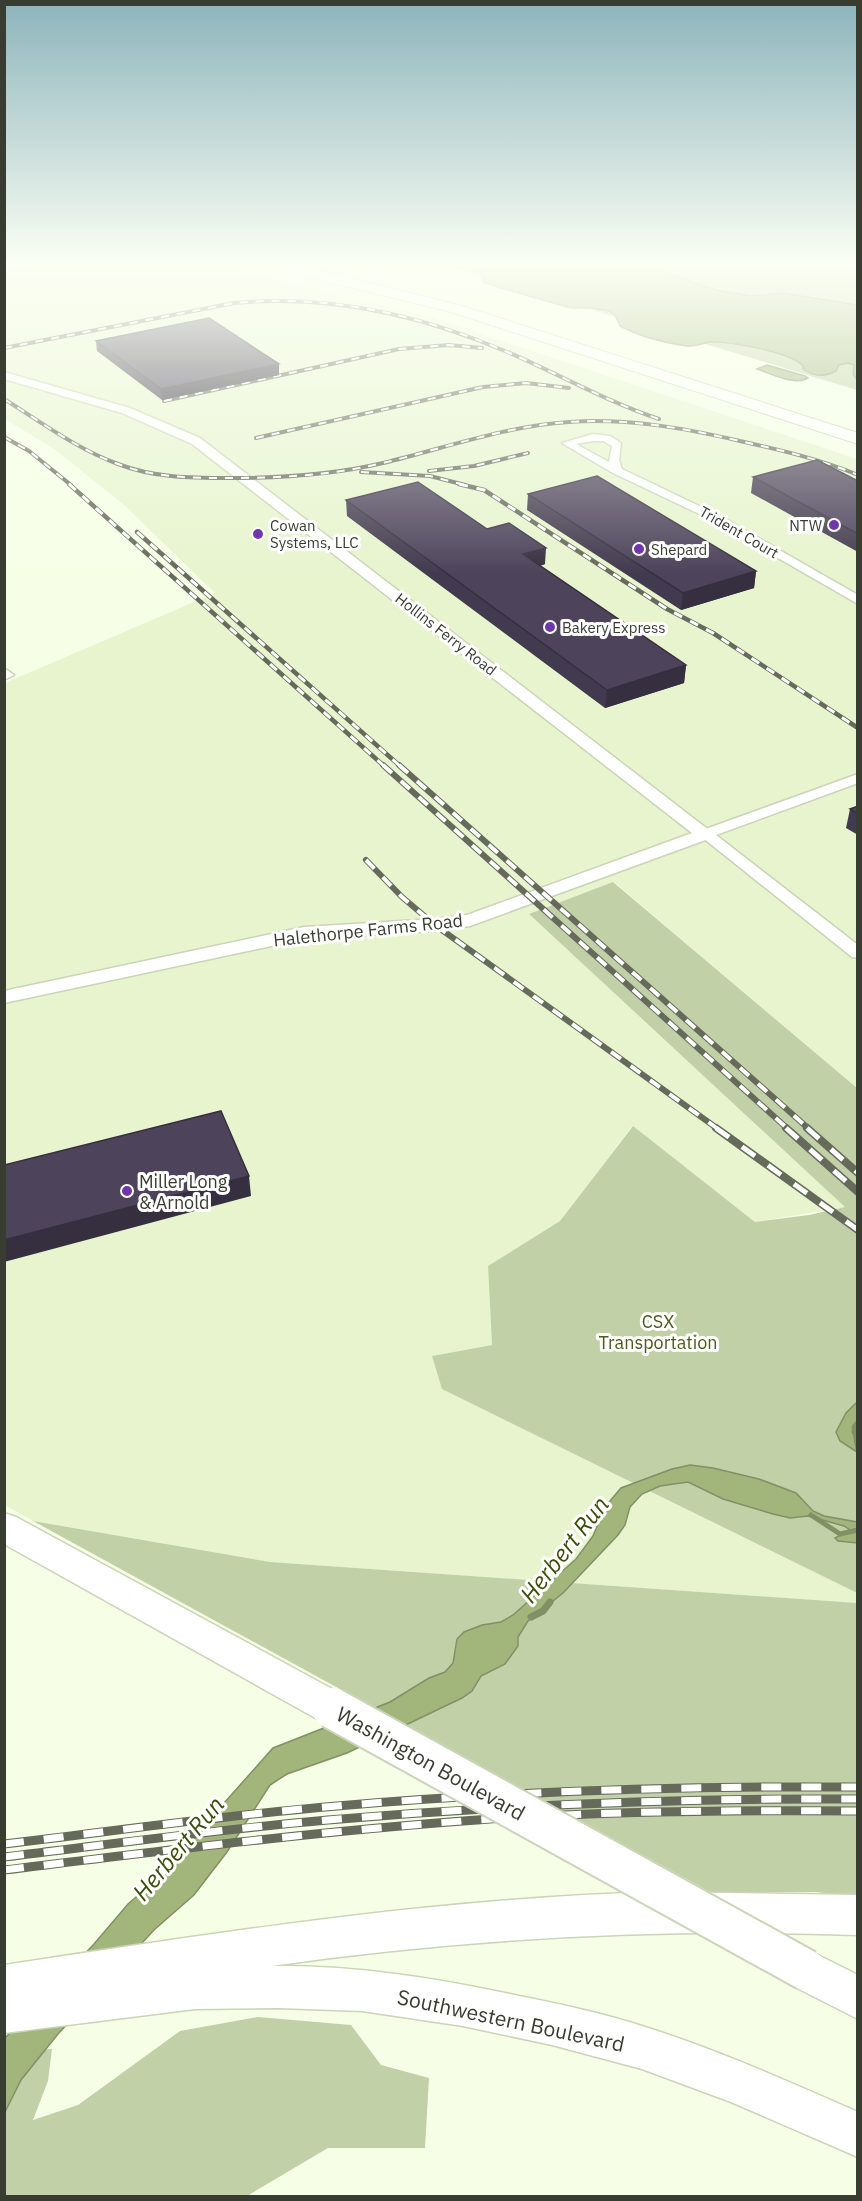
<svg xmlns="http://www.w3.org/2000/svg" width="862" height="2201" viewBox="0 0 862 2201" font-family="'IBM Plex Sans',sans-serif">
	<style>
		.built { fill: #e7f4ce }
		.green { fill: #c2d0a8 }
		.water { fill: #a2b57b; stroke: #829165; stroke-width: 1.5 }
		.lines { fill: none; stroke-linecap: round; stroke-linejoin: round }
		.stream-far1 { stroke: #829165; stroke-width: 5 }
		.stream { stroke: #829165; stroke-width: 7 }
		.minor-casing { stroke: #cad4b7; stroke-width: 3 }
		.tertiary-casing { stroke: #cad4b7; stroke-width: 3 }
		.primary-casing { stroke: #cad4b7; stroke-width: 3 }
		.motorway-casing { stroke: #cad4b7; stroke-width: 2 }
		.minor { fill: #fff; fill-rule: evenodd }
		.tertiary { fill: #fff; fill-rule: evenodd }
		.primary { fill: #fff; fill-rule: evenodd }
		.motorway { fill: #fff; fill-rule: evenodd }
		.rail-far4-casing { stroke: #656a5b; stroke-width: 4 }
		.rail-far3-casing { stroke: #656a5b; stroke-width: 4.5 }
		.rail-far2-casing { stroke: #656a5b; stroke-width: 6 }
		.rail-far1-casing { stroke: #656a5b; stroke-width: 8 }
		.rail-casing { stroke: #656a5b; stroke-width: 9 }
		.rail-far4 { stroke: #fff; stroke-width: 2; stroke-dasharray: 8; stroke-linecap: butt }
		.rail-far3 { stroke: #fff; stroke-width: 3; stroke-dasharray: 9; stroke-linecap: butt }
		.rail-far2 { stroke: #fff; stroke-width: 4; stroke-dasharray: 12; stroke-linecap: butt }
		.rail-far1 { stroke: #fff; stroke-width: 5; stroke-dasharray: 16; stroke-linecap: butt }
		.rail { stroke: #fff; stroke-width: 7; stroke-dasharray: 20; stroke-linecap: butt }
		.primary-bridge-casing { stroke: #cad4b7; stroke-width: 44; stroke-linecap: butt }
		.primary-bridge { stroke: #fff; stroke-width: 40 }
		.wall { fill: #423a4e }
		.shaded-wall { fill: #362f40 }
		.building { fill: #4d435b; stroke: #362f40; stroke-width: 1.5 }
		.poi-dot { fill: #7036ac; stroke: #fff; stroke-width: 2 }
		.labels { text-anchor: middle; dominant-baseline: central; stroke-width: 6; stroke-linejoin: round; paint-order: stroke }
		.far-poi-label { font-size: 15px; fill: #393d31; stroke: #fff; text-anchor: start }
		.far-street-label { font-size: 15px; fill: #393d31; stroke: #fff }
		.street-label { font-size: 18px; fill: #393d31; stroke: #fff }
		.poi-label { font-size: 18px; fill: #393d31; stroke: #fff; text-anchor: start }
		.park-label { font-size: 18px; fill: #4a5b1c; stroke: #fff }
		.near-street-label { font-size: 21px; fill: #393d31; stroke: #fff }
		.near-water-label { font-size: 24px; font-style: italic; fill: #3d4d0b; stroke: #fff }
	</style>
	<rect width="100%" height="100%" fill="#f6ffe6"/>
	<!-- built -->
	<path class="built" d="M5 266H220L427 316 857 459V1088L614 882 529 914 846 1207 755 1222 632 1126 560 1221 488 1266 492 1345 432 1356 443 1389 857 1593V1603L270 1562 33 1521 5 1505V683L215 593 123 504 54 449 5 419Z"/>
	<!-- green -->
	<g class="green">
		<path d="M447 266H857V390Z"/>
		<path d="M613 882 857 1088V1593L442 1389 432 1356 492 1345 488 1266 560 1221 633 1126 755 1222 809 1215 845 1207 529 914Z"/>
		<path d="M33 1521 270 1562 857 1603V1897L816 1892H710Z"/>
		<path d="M258 2017 351 2025 381 2065 429 2078 425 2148H328L247 2196H5V2052L52 2049 48 2081 33 2120 78 2105 180 2031Z"/>
	</g>
	<!-- water -->
	<g class="water">
		<path d="M465 266H646L716 290 751 296 782 293 857 305V380L853 374 854 365 848 363 839 365 836 371C825 377 813 376 803 369V366C791 352 729 341 710 342 702 343 696 347 687 346 666 343 639 336 620 326L615 315 609 311 593 308H571L484 283 480 272Z"/>
		<path d="M767 365 805 376 808 378C795 386 771 374 757 369Z"/>
		<path d="M857 1402V1425L852 1432 857 1439V1452L840 1441 836 1432 846 1413Z"/>
		<path d="M690 1465 713 1468 759 1479 796 1493 813 1511 824 1516 857 1522V1543L838 1541 835 1538 850 1530 844 1526 808 1516 790 1518 773 1514 723 1499 688 1482 660 1486 642 1494 630 1507 625 1525 618 1535 563 1593 528 1621 518 1637V1646L505 1664 481 1676 472 1691 462 1698 347 1753 287 1774 270 1785 227 1852 194 1895 154 1930 58 2034 21 2080 5 2112V2038L94 1944 128 1904 151 1884 165 1876 172 1868 176 1857 273 1748 390 1702 429 1678 445 1672 453 1663 457 1639 464 1632 482 1625 501 1622 513 1615 576 1559 593 1536 605 1507 621 1488 672 1469Z"/>
	</g>
	<g class="lines">
		<!-- stream-far1 -->
		<g class="stream-far1">
			<path d="M858 1422 854 1427 858 1449"/>
			<path d="M811 1515 840 1534 858 1530"/>
		</g>
		<!-- stream -->
		<path class="stream" d="M531 1617 543 1611 550 1602"/>
		<defs>
			<g id="minor">
				<path d="M593 434 610 436 621 443 619 460 622 469 722 517 858 595V604L714 521 613 473 562 443ZM593 441H603L612 446 609 462 576 444Z"/>
				<path d="M4 668 14 675 4 680Z"/>
				<path d="M858 774V783L716 835 858 945V958L852 957 698 834 700 831Z"/>
			</g>
			<path id="tertiary" d="M4 372 130 408 200 438 714 834 711 838 470 926 435 931 304 939 4 1003V991L304 927 435 919 467 915 692 833 192 444 122 413 4 379Z"/>
			<g id="primary">
				<path d="M4 1513 16 1517 345 1696 351 1708 345 1720 332 1725 319 1720 4 1544Z"/>
				<path d="M658 1892 858 1895V1935C661 1928 466 1938 271 1966 355 1965 437 1978 519 1996 560 2004 602 2013 642 2026 716 2049 787 2081 858 2112V2157L731 2102 642 2069 552 2045 463 2026 362 2011 279 2008 195 2009 4 2033V1965C222 1932 438 1898 658 1892Z"/>
				<path d="M806 1949 858 1975V2019L791 1985 785 1970 791 1955Z"/>
			</g>
			<path id="motorway" d="M272 266H299L459 305 858 433V444L448 311 274 269Z"/>
		</defs>
		<!-- minor casing -->
		<use href="#minor" class="minor-casing"/>
		<!-- tertiary casing -->
		<use href="#tertiary" class="tertiary-casing"/>
		<!-- primary casing -->
		<use href="#primary" class="primary-casing"/>
		<!-- motorway casing -->
		<use href="#motorway" class="motorway-casing"/>
		<!-- minor -->
		<use href="#minor" class="minor"/>
		<!-- tertiary -->
		<use href="#tertiary" class="tertiary"/>
		<!-- primary -->
		<use href="#primary" class="primary"/>
		<!-- motorway -->
		<use href="#motorway" class="motorway"/>
		<defs>
			<g id="rail-far4">
				<path d="M4 348 234 303C328 294 418 314 505 351 557 373 605 401 659 419"/>
				<path d="M4 399C41 422 77 449 118 464 154 478 192 478 230 478 283 478 332 475 383 463 445 448 506 426 569 422 628 418 684 428 740 441 780 450 820 459 858 475"/>
				<path d="M164 401 399 349 449 345 482 348"/>
				<path d="M4 437 29 451 71 485"/>
				<path d="M256 438 483 387 526 383 569 388"/>
				<path d="M429 471 474 466 528 453"/>
				<path d="M361 472 430 476 465 485"/>
			</g>
			<g id="rail-far3">
				<path d="M69 484 384 766"/>
				<path d="M459 484 484 490 667 609 713 633 858 728"/>
				<path d="M137 532 400 766"/>
			</g>
			<g id="rail-far2">
				<path d="M383 765 788 1129"/>
				<path d="M399 765 809 1129"/>
				<path d="M366 860 402 897 435 925 718 1129"/>
			</g>
			<g id="rail-far1">
				<path d="M716 1128 858 1230"/>
				<path d="M786 1128 858 1192"/>
				<path d="M807 1128 858 1173"/>
			</g>
			<g id="rail">
				<path d="M4 1844C115 1831 226 1815 337 1806 511 1791 684 1786 858 1787"/>
				<path d="M4 1857C112 1844 220 1829 328 1820 505 1805 681 1798 858 1799"/>
				<path d="M4 1870C161 1851 319 1831 477 1820 604 1811 731 1810 858 1811"/>
			</g>
		</defs>
		<!-- rail-far4 casing -->
		<use href="#rail-far4" class="rail-far4-casing"/>
		<!-- rail-far3 casing -->
		<use href="#rail-far3" class="rail-far3-casing"/>
		<!-- rail-far2 casing -->
		<use href="#rail-far2" class="rail-far2-casing"/>
		<!-- rail-far1 casing -->
		<use href="#rail-far1" class="rail-far1-casing"/>
		<!-- rail casing -->
		<use href="#rail" class="rail-casing"/>
		<!-- rail-far4 -->
		<use href="#rail-far4" class="rail-far4"/>
		<!-- rail-far3 -->
		<use href="#rail-far3" class="rail-far3"/>
		<!-- rail-far2 -->
		<use href="#rail-far2" class="rail-far2"/>
		<!-- rail-far1 -->
		<use href="#rail-far1" class="rail-far1"/>
		<!-- rail -->
		<use href="#rail" class="rail"/>
		<defs>
			<path id="primary-bridge" d="M332 1708 806 1970"/>
		</defs>
		<!-- primary-bridge casing -->
		<use href="#primary-bridge" class="primary-bridge-casing"/>
		<!-- primary-bridge -->
		<use href="#primary-bridge" class="primary-bridge"/>
	</g>
	<!-- wall -->
	<g class="wall">
		<path d="M96 341 279 375 162 400 97 351Z"/>
		<path d="M753 477 858 481V552L751 493Z"/>
		<path d="M528 494 756 571 754 588 681 610 527 510Z"/>
		<path d="M346 500 545 564 540 566 686 665 684 683 605 708 347 516Z"/>
		<path d="M858 806V835L846 828 850 809Z"/>
	</g>
	<!-- shaded-wall -->
	<g class="shaded-wall">
		<path d="M279 364V375L162 400 161 389Z"/>
		<path d="M546 548 545 564 523 571V554Z"/>
		<path d="M756 571 754 588 681 610 683 593Z"/>
		<path d="M686 665 684 683 605 708 607 690Z"/>
		<path d="M249 1176 251 1196 4 1262V1240Z"/>
	</g>
	<!-- building -->
	<g class="building">
		<path d="M209 318 279 364 161 389 96 341Z"/>
		<path d="M817 460 858 481V534L753 477Z"/>
		<path d="M597 476 756 571 683 593 528 494Z"/>
		<path d="M418 482 487 529 509 523 546 548 523 554 686 665 607 690 346 500Z"/>
		<path d="M858 806V814L850 809Z"/>
		<path d="M221 1111 249 1176 4 1240V1165Z"/>
	</g>
	<!-- sky -->
	<linearGradient id="sky" x2="0" y2="1"><stop stop-color="#8cb4bc"/><stop offset="0.46" stop-color="#fbfff4"/><stop offset="1" stop-color="#fbfff4" stop-opacity="0"/></linearGradient>
	<rect width="862" height="574" fill="url(#sky)"/>
	<!-- markers -->
	<g class="poi-dot">
		<circle cx="834" cy="525" r="6"/>
		<circle cx="258" cy="534" r="6"/>
		<circle cx="639" cy="549" r="6"/>
		<circle cx="550" cy="627" r="6"/>
		<circle cx="127" cy="1191" r="6"/>
	</g>
	<g class="labels">
		<!-- far-poi labels -->
		<g class="far-poi-label">
			<text x="270" y="525">Cowan<tspan x="270" dy="17">Systems, LLC</tspan></text>
			<text x="822" y="525" text-anchor="end">NTW</text>
			<text x="651" y="549">Shepard</text>
			<text x="562" y="627">Bakery Express</text>
		</g>
		<!-- far-street labels -->
		<g class="far-street-label">
			<text transform="translate(739 532) rotate(30)">Trident Court</text>
			<text transform="translate(446 634) rotate(38)">Hollins Ferry Road</text>
		</g>
		<!-- street labels -->
		<g class="street-label">
			<text transform="translate(368 930) rotate(-6)">Halethorpe Farms Road</text>
		</g>
		<!-- poi labels -->
		<g class="poi-label">
			<text x="139" y="1181">Miller Long<tspan x="139" dy="21">&amp; Arnold</tspan></text>
		</g>
		<!-- park labels -->
		<g class="park-label">
			<text x="658" y="1321">CSX<tspan x="658" dy="21">Transportation</tspan></text>
		</g>
		<!-- near-street labels -->
		<g class="near-street-label">
			<text transform="translate(431 1763) rotate(29)">Washington Boulevard</text>
			<text transform="translate(511 2020) rotate(12)">Southwestern Boulevard</text>
		</g>
		<!-- near-water labels -->
		<g class="near-water-label">
			<text transform="translate(564 1549) rotate(-52)">Herbert Run</text>
			<text transform="translate(178 1848) rotate(-50)">Herbert Run</text>
		</g>
	</g>
	<!-- border -->
	<rect width="862" height="2201" fill="none" stroke="#393d31" stroke-width="12"/>
</svg>
